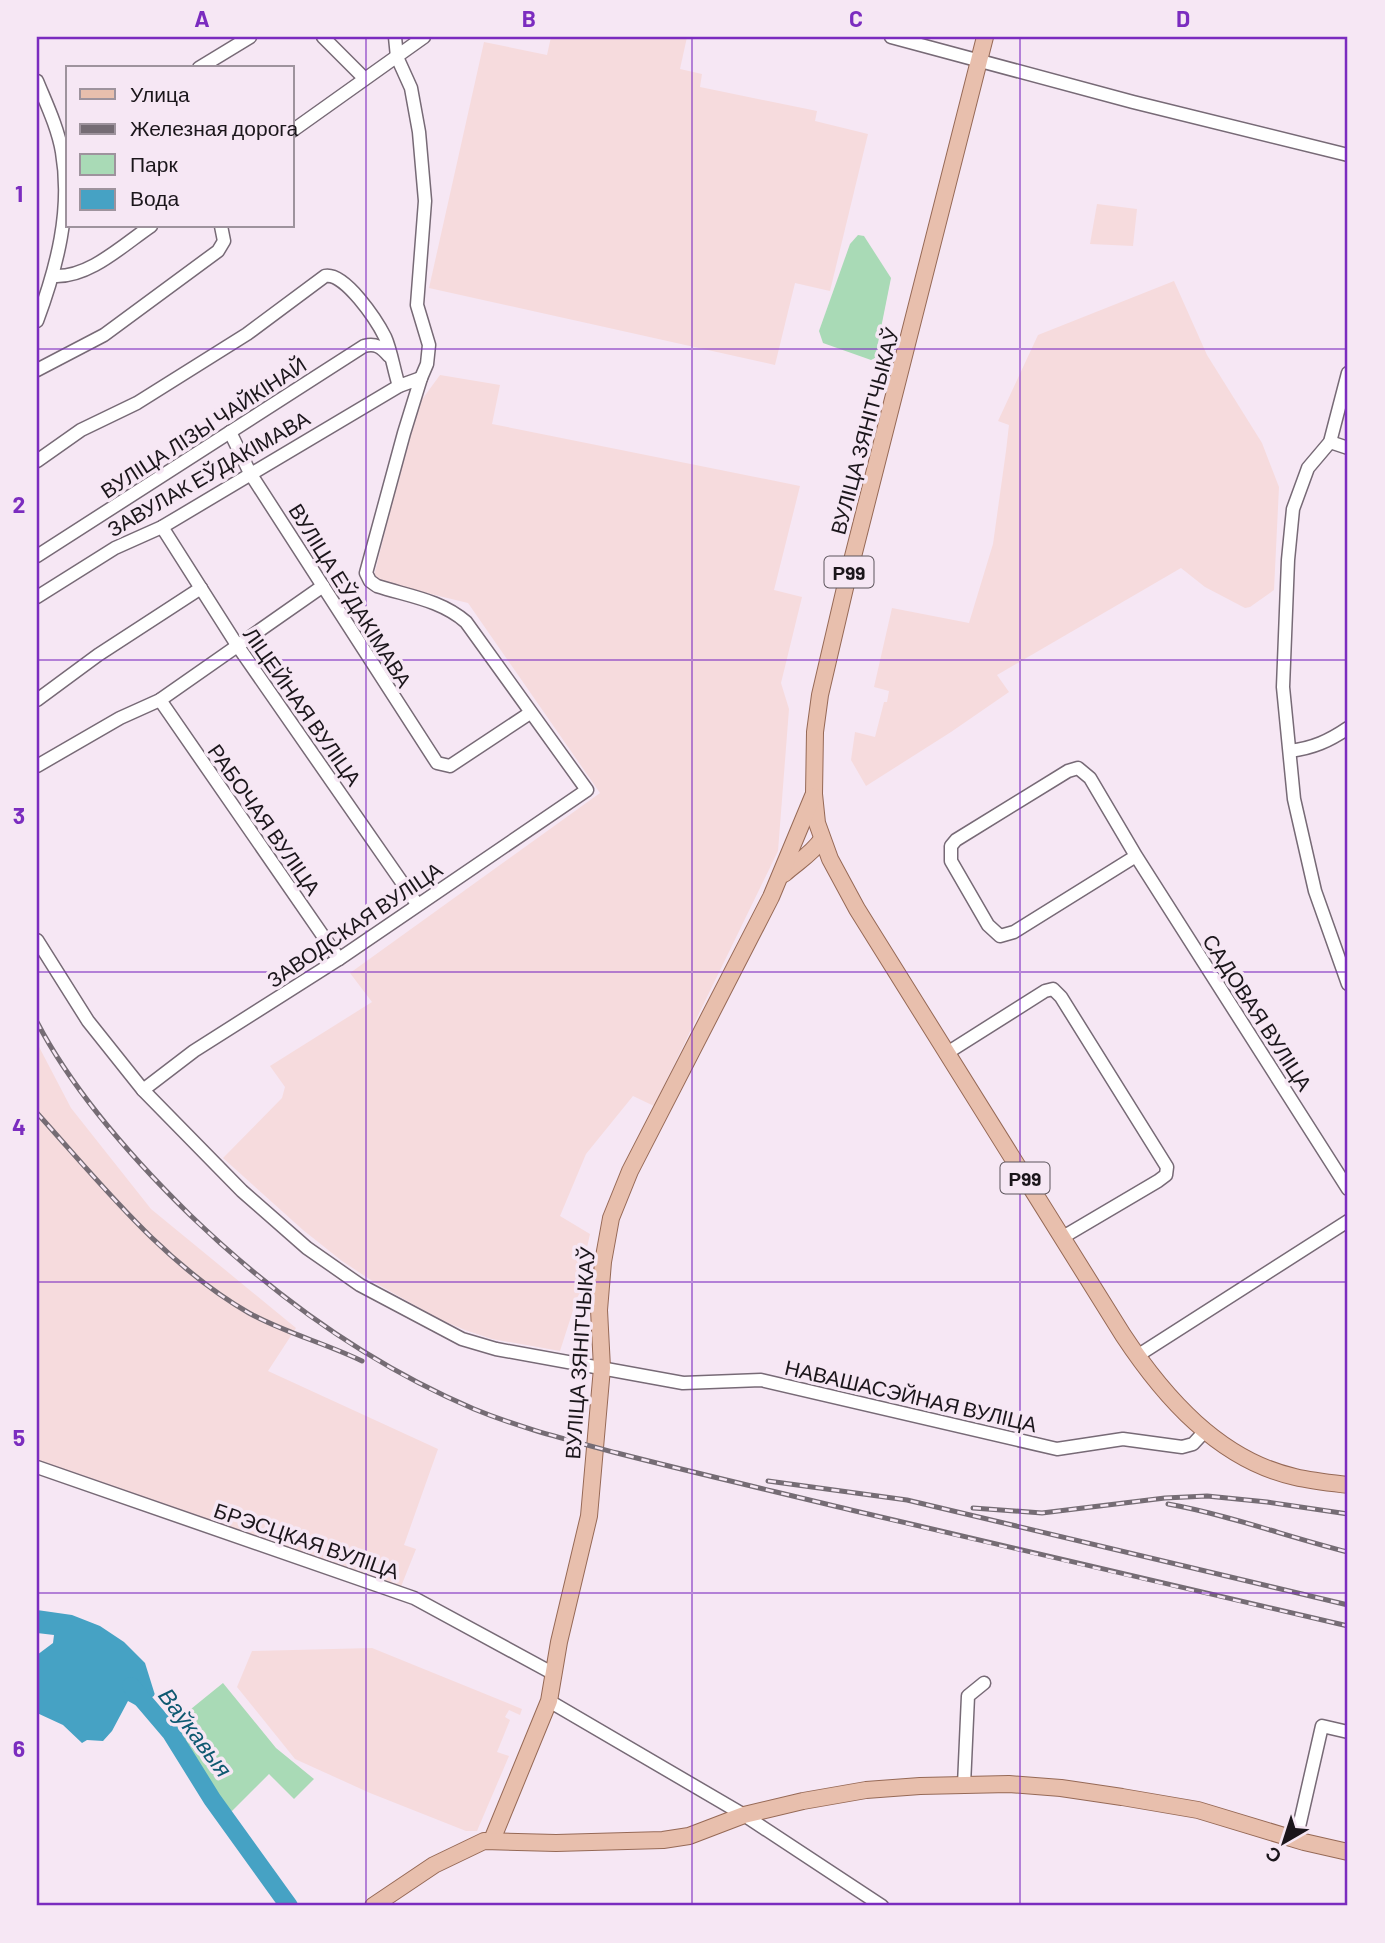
<svg xmlns="http://www.w3.org/2000/svg" width="1385" height="1943" viewBox="0 0 1385 1943" font-family="Barlow,sans-serif">
	<style>
		.industrial { fill: #f6dbdd }
		.green { fill: #a9dab6 }
		.water { fill: #46a2c4 }
		.lines { fill: none; stroke-linecap: round; stroke-linejoin: round }
		.river { stroke: #46a2c4; stroke-width: 18 }
		.minor-casing { stroke: #776a76; stroke-width: 15 }
		.major-casing { stroke: #966956; stroke-width: 18 }
		.minor { stroke: #fff; stroke-width: 12 }
		.major { stroke: #e8bfad; stroke-width: 16 }
		.rail-casing { stroke: #756c74; stroke-width: 5 }
		.rail { stroke: #f6e7f4; stroke-width: 2.5; stroke-dasharray: 8; stroke-linecap: butt }
		.grid { fill: none; stroke: #7b2cbf; stroke-width: 2; stroke-opacity: 0.55 }
		.labels { text-anchor: middle; dominant-baseline: central; stroke-width: 7; stroke-linejoin: round; paint-order: stroke }
		.shield { fill: #f6e7f4; stroke: #5d555c; stroke-width: 2 }
		.shield-label { font-size: 19px; font-weight: bold; fill: #1b161b }
		.street-label { font-size: 21px; fill: #1b161b; stroke: #f6e7f4 }
		.water-label { font-size: 23px; font-style: italic; fill: #0e5971; stroke: #f6e7f4 }
		.neatline { fill: none; stroke: #7b2cbf; stroke-width: 2.5 }
		.grid-label { font-size: 23px; text-anchor: middle; font-weight: bold; fill: #7b2cbf }
	</style>
	<rect width="100%" height="100%" fill="#f6e7f4"/>
	<!-- industrial -->
	<g class="industrial">
		<path d="M551 37H687L680 69 702 74 700 87 817 111 815 121 868 134 830 291 795 283 775 365 429 288 484 42 547 55Z"/>
		<path d="M1097 204 1137 209 1133 246 1090 244Z"/>
		<path d="M1174 281 1207 355 1262 443 1279 487 1274 590 1250 607 1245 608 1205 587 1181 568 997 675 1009 692 951 732 866 786 851 760 855 732 875 737 884 702H887L889 691 874 687 892 608 969 623 993 544 1006 451 1009 425 998 421 1038 335Z"/>
		<path d="M440 375 500 385 492 424 800 486 774 590 802 597 781 683 789 709 778 851 654 1106 633 1096 586 1154 560 1216 590 1234 584 1261 583 1287 577 1298 560 1351 492 1339 465 1330 441 1320 377 1284 342 1261 303 1230 223 1158 282 1098 285 1087 270 1066 372 1002 350 973 600 793 468 603 373 580 415 409Z"/>
		<path d="M37 1043 71 1108 151 1209 296 1328 268 1371 438 1449 404 1545 416 1549 400 1589 37 1460Z"/>
		<path d="M372 1648 522 1709 520 1715 509 1710 505 1717 510 1720 497 1752 509 1756 477 1831H466L370 1793 295 1759 237 1687 252 1651Z"/>
	</g>
	<!-- green -->
	<g class="green">
		<path d="M858 235 864 236 891 278 875 358 871 360 823 343 819 331 850 244Z"/>
		<path d="M223 1683 276 1748 314 1779 294 1799 269 1774 229 1814 170 1726Z"/>
	</g>
	<!-- water -->
	<path class="water" d="M37 1610 72 1615 100 1626 124 1642 145 1663 155 1695 139 1707 128 1701 112 1731 103 1741 87 1740 82 1743 63 1725 37 1713V1655L53 1643 54 1635 37 1633Z"/>
	<g class="lines">
		<!-- river -->
		<path class="river" d="M131 1686 171 1733 212 1799 289 1906"/>
		<defs>
			<g id="minor">
				<path d="M323 37 364 78"/>
				<path d="M395 37 397 57 411 88 419 132 425 201 417 305 429 345 427 364 421 378"/>
				<path d="M891 37 1133 102 1348 155"/>
				<path d="M199 68 250 37"/>
				<path d="M37 81C46 103 58 128 62 152 72 210 57 267 37 321"/>
				<path d="M292 131 424 37"/>
				<path d="M54 276C89 278 123 245 151 226"/>
				<path d="M37 370 104 335 218 251 224 241 221 226"/>
				<path d="M1348 373 1330 442 1308 468 1293 509 1288 560 1283 687 1294 799 1315 891 1348 984"/>
				<path d="M230 432 250 473 437 763 450 766 530 713"/>
				<path d="M1330 442 1348 448"/>
				<path d="M37 461 81 430 137 403 247 334 325 276C345 272 377 321 385 337 391 350 394 371 399 386"/>
				<path d="M162 527 237 645 417 904"/>
				<path d="M37 556 364 346C376 343 381 347 389 356"/>
				<path d="M37 597 115 548 162 527 399 386 421 378 404 433 366 573 370 581 377 586C408 596 441 600 466 622L587 790 339 959 194 1051 143 1090"/>
				<path d="M37 700 98 655 201 588"/>
				<path d="M160 700 339 959"/>
				<path d="M1290 751C1313 748 1329 741 1348 728"/>
				<path d="M37 766 120 718 160 700 323 586"/>
				<path d="M1136 856 1090 778 1078 768 1068 771 956 840 951 846V861L988 925 1000 936 1014 932 1136 856 1348 1189"/>
				<path d="M37 940 88 1021 143 1090 242 1191 307 1248 360 1285 462 1339 496 1349 683 1383 761 1380 1057 1449 1123 1439 1182 1447 1193 1444 1205 1431"/>
				<path d="M947 1053 1045 991 1053 989 1061 997 1167 1167 1166 1175 1158 1181 1063 1237"/>
				<path d="M1137 1356 1348 1221"/>
				<path d="M37 1467 414 1598 554 1674"/>
				<path d="M549 1701 744 1815 882 1906"/>
				<path d="M964 1785 968 1696 984 1683"/>
				<path d="M1296 1840 1322 1726 1348 1732"/>
			</g>
			<g id="major">
				<path d="M985 37 845 588 820 695 815 732 814 794 817 823 830 859 857 909 1123 1335C1164 1397 1219 1460 1295 1477 1312 1481 1331 1483 1348 1485"/>
				<path d="M784 874C797 862 811 855 822 839"/>
				<path d="M492 1840 549 1701 559 1642 589 1516 602 1368 599 1310 603 1262 611 1218 630 1171 771 897 813 796"/>
				<path d="M373 1906 434 1865 484 1841 556 1843 663 1840 689 1836 744 1815 803 1801 866 1790 920 1786 1009 1784 1061 1788 1122 1797 1198 1810 1304 1842 1348 1852"/>
			</g>
		</defs>
		<!-- minor casing -->
		<use href="#minor" class="minor-casing"/>
		<!-- major casing -->
		<use href="#major" class="major-casing"/>
		<!-- minor -->
		<use href="#minor" class="minor"/>
		<!-- major -->
		<use href="#major" class="major"/>
		<defs>
			<g id="rail">
				<path d="M37 1022C74 1093 133 1159 190 1215 274 1296 366 1363 474 1409 520 1428 569 1440 617 1453 695 1473 773 1491 851 1510 1016 1550 1182 1588 1348 1626"/>
				<path d="M37 1113C102 1185 164 1264 249 1313 285 1333 325 1343 362 1361"/>
				<path d="M768 1481 907 1500 1348 1605"/>
				<path d="M1168 1504C1229 1515 1288 1537 1348 1552"/>
				<path d="M973 1508 1042 1513 1165 1498 1207 1496 1267 1502 1348 1514"/>
			</g>
		</defs>
		<!-- rail casing -->
		<use href="#rail" class="rail-casing"/>
		<!-- rail -->
		<use href="#rail" class="rail"/>
	</g>
	<!-- grid -->
	<path class="grid" d="M366 37V1906M692 37V1906M1020 37V1906M37 349H1348M37 660H1348M37 972H1348M37 1282H1348M37 1593H1348"/>
	<g class="labels">
		<!-- shield labels -->
		<g class="shield">
			<rect x="824.5" y="556.5" width="49" height="31" rx="5"/>
			<rect x="1000.5" y="1162.5" width="49" height="31" rx="5"/>
		</g>
		<g class="shield-label">
			<text x="849" y="572">Р99</text>
			<text x="1025" y="1178">Р99</text>
		</g>
		<!-- street labels -->
		<g class="street-label">
			<text transform="translate(203 427) rotate(-33)">ВУЛІЦА ЛІЗЫ ЧАЙКІНАЙ</text>
			<text transform="translate(864 431) rotate(-75)">ВУЛІЦА ЗЯНІТЧЫКАЎ</text>
			<text transform="translate(208 473) rotate(-30)">ЗАВУЛАК ЕЎДАКІМАВА</text>
			<text transform="translate(351 595) rotate(58)">ВУЛІЦА ЕЎДАКІМАВА</text>
			<text transform="translate(303 706) rotate(55)">ЛІЦЕЙНАЯ ВУЛІЦА</text>
			<text transform="translate(265 819) rotate(55)">РАБОЧАЯ ВУЛІЦА</text>
			<text transform="translate(354 924) rotate(-34)">ЗАВОДСКАЯ ВУЛІЦА</text>
			<text transform="translate(1258 1012) rotate(57)">САДОВАЯ ВУЛІЦА</text>
			<text transform="translate(579 1353) rotate(-86)">ВУЛІЦА ЗЯНІТЧЫКАЎ</text>
			<text transform="translate(911 1395) rotate(13)">НАВАШАСЭЙНАЯ ВУЛІЦА</text>
			<text transform="translate(307 1540) rotate(19)">БРЭСЦКАЯ ВУЛІЦА</text>
		</g>
		<!-- water labels -->
		<g class="water-label">
			<text transform="translate(196 1732) rotate(53)">Ваўкавыя</text>
		</g>
	</g>
	<!-- border -->
	<rect width="1385" height="1943" fill="none" stroke="#f6e7f4" stroke-width="77"/>
	<!-- legend -->
	<rect x="66" y="66" width="228" height="161" fill="#f6e7f4" stroke="#9e939d" stroke-width="2"/>
	<rect x="80" y="89" width="35" height="10" fill="#e8bfad" stroke="#9e939d" stroke-width="2"/>
	<text x="130" y="102" font-size="21" fill="#1b161b">Улица</text>
	<rect x="80" y="124" width="35" height="10" fill="#756c74" stroke="#9e939d" stroke-width="2"/>
	<text x="130" y="136" font-size="21" fill="#1b161b">Железная дорога</text>
	<rect x="80" y="154" width="35" height="21" fill="#a9dab6" stroke="#9e939d" stroke-width="2"/>
	<text x="130" y="172" font-size="21" fill="#1b161b">Парк</text>
	<rect x="80" y="189" width="35" height="21" fill="#46a2c4" stroke="#9e939d" stroke-width="2"/>
	<text x="130" y="206" font-size="21" fill="#1b161b">Вода</text>
	<!-- north arrow -->
	<g transform="translate(1284 1842) rotate(219)" stroke="#f6e7f4" stroke-width="5" paint-order="stroke">
	<path d="M0-5L12 26L0 18L-12 26Z" fill="#1b161b"/>
	<text y="-10" font-size="19" font-weight="bold" text-anchor="middle" fill="#1b161b">С</text>
	</g>
	<rect x="38" y="38" width="1308" height="1866" class="neatline"/>
	<g class="grid-label">
		<text x="202" y="27">A</text>
		<text x="529" y="27">B</text>
		<text x="856" y="27">C</text>
		<text x="1183" y="27">D</text>
		<text x="19" y="202">1</text>
		<text x="19" y="513">2</text>
		<text x="19" y="824">3</text>
		<text x="19" y="1135">4</text>
		<text x="19" y="1446">5</text>
		<text x="19" y="1757">6</text>
	</g>
</svg>
